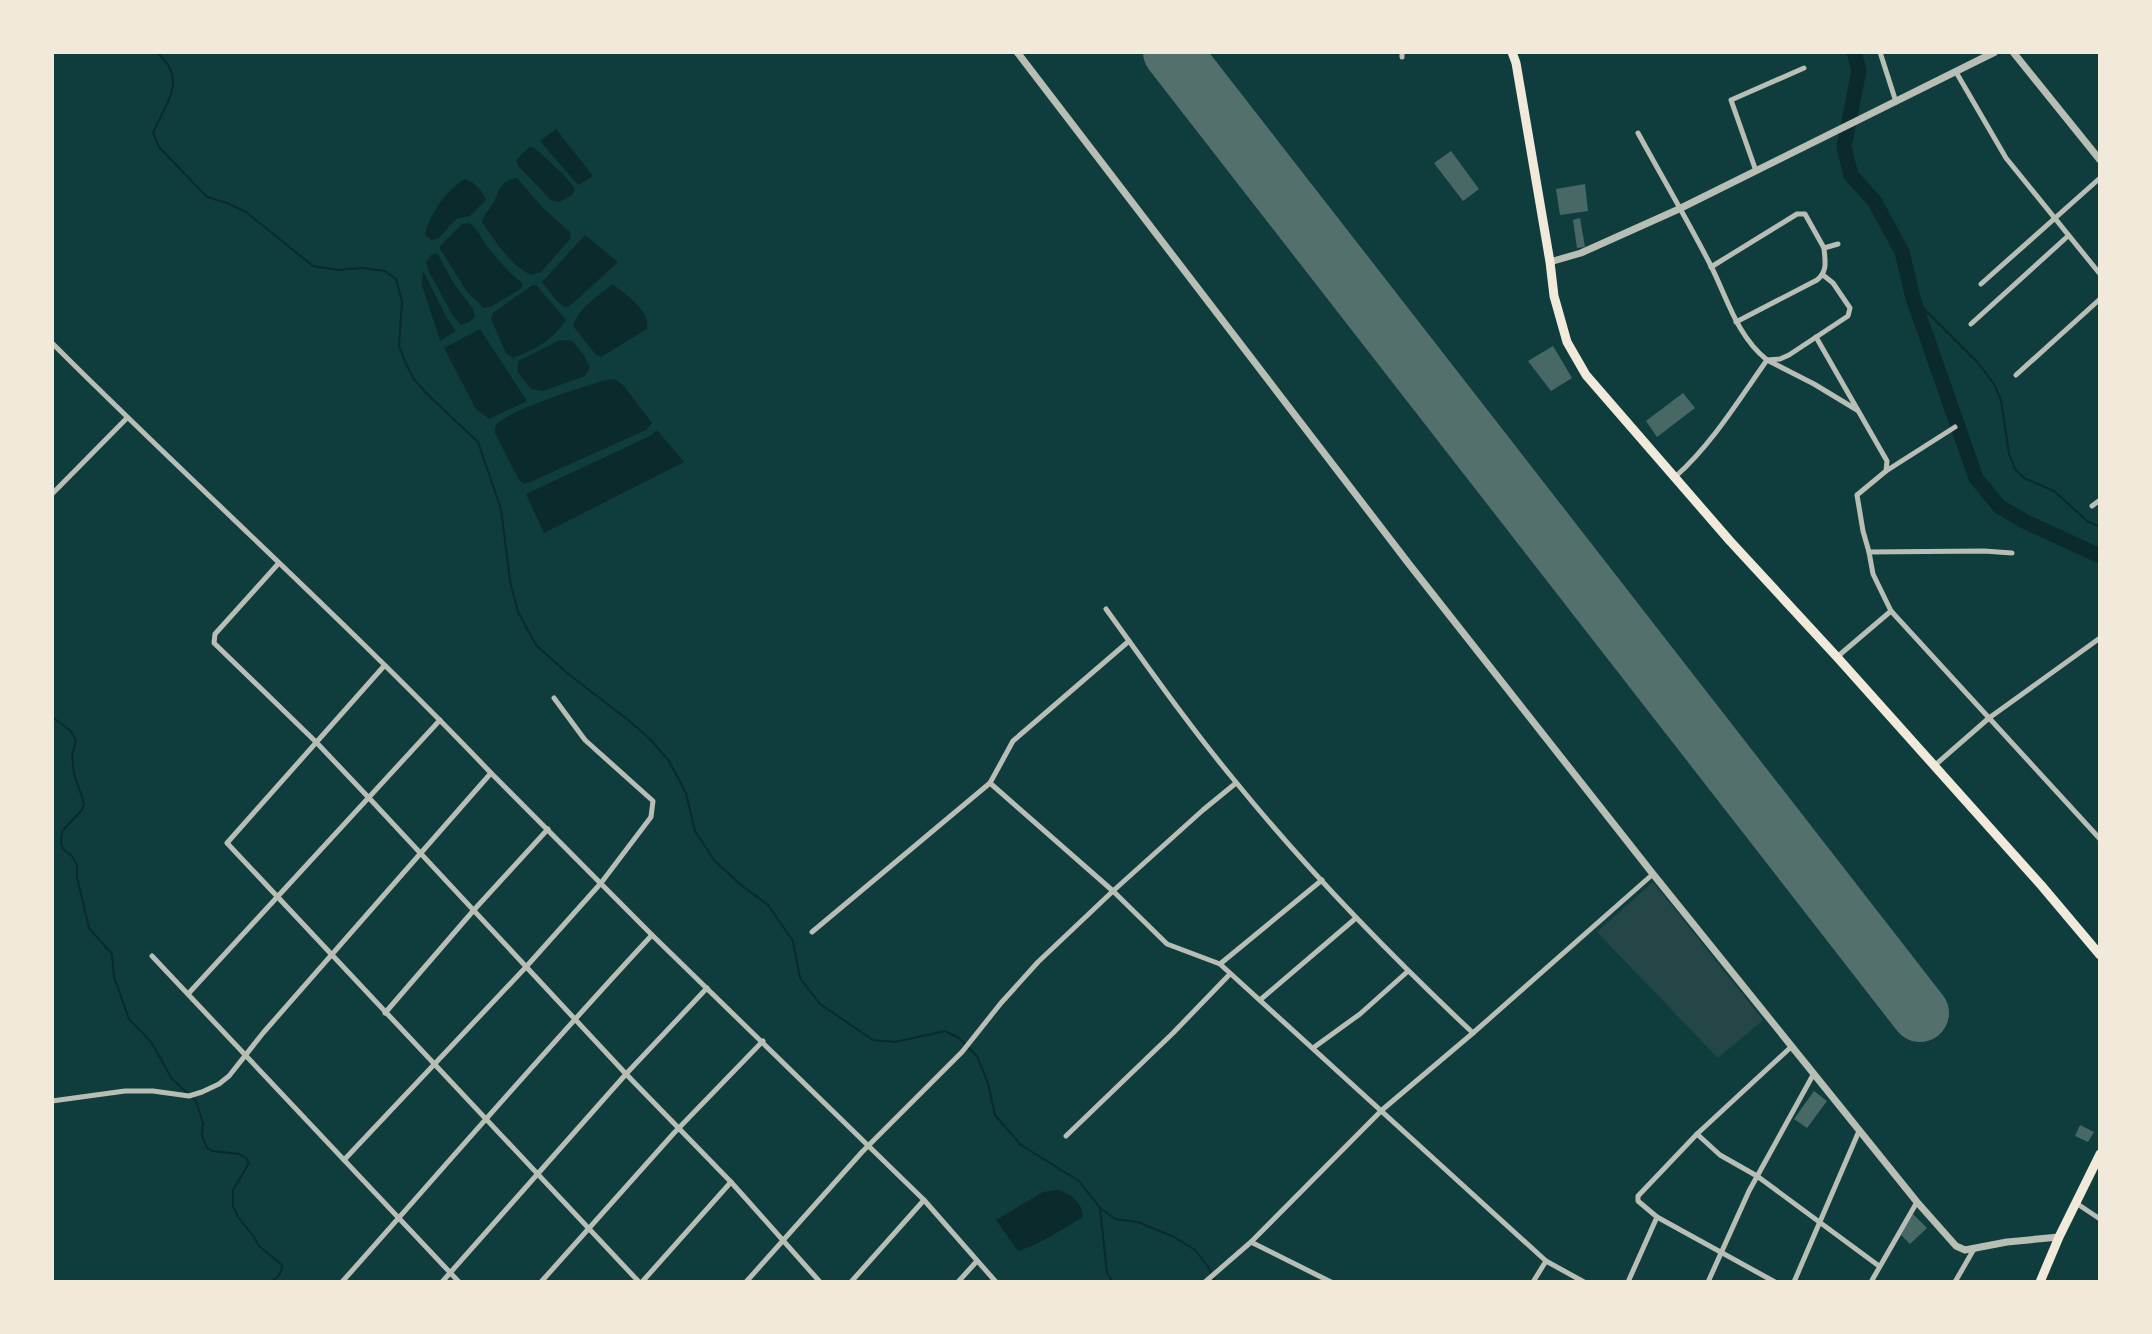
<svg xmlns="http://www.w3.org/2000/svg" width="2152" height="1334" viewBox="0 0 2152 1334" font-family="Literata,serif">
	<style>
		.green { fill: #244646 }
		.water { fill: #0a2a2b }
		.lines { fill: none; stroke-linecap: round; stroke-linejoin: round }
		.stream { stroke: #0a2a2b; stroke-width: 2 }
		.river { stroke: #0a2a2b; stroke-width: 15 }
		.runway { stroke: #53706d; stroke-width: 58 }
		.building { fill: #486865 }
		.minor { stroke: #b8beb3; stroke-width: 5 }
		.tertiary { stroke: #b8beb3; stroke-width: 7 }
		.trunk { stroke: #f1e9da; stroke-width: 9 }
	</style>
	<rect width="100%" height="100%" fill="#0f3d3e"/>
	<!-- green -->
	<path class="green" d="M1653 882 1763 1020 1718 1058 1597 932Z"/>
	<!-- water -->
	<g class="water">
		<path d="M556 129 593 176 578 185 540 141Z"/>
		<path d="M530 146 536 149 565 176 575 189 572 195 559 202 551 200 518 166 516 160Z"/>
		<path d="M517 178 543 208 570 232 571 238 541 272 531 275C510 265 495 241 482 222 483 215 488 212 492 205 501 191 497 182 517 178Z"/>
		<path d="M464 179C475 182 482 190 486 200L470 216 456 219 439 238 431 240 425 234C431 211 445 193 464 179Z"/>
		<path d="M469 223C478 229 481 238 487 246 497 259 510 274 522 283V288L492 306 484 308 468 293 440 249V246L462 224Z"/>
		<path d="M585 235 618 262 570 306 564 307 556 300 542 282Z"/>
		<path d="M437 253 453 282 473 309 475 317 469 322 461 325 453 316 428 270 426 262 431 255Z"/>
		<path d="M423 271 447 318 456 331 440 341 422 285Z"/>
		<path d="M613 284C625 295 651 310 647 329L601 357 596 355 573 326C578 308 599 295 613 284Z"/>
		<path d="M536 285 566 320C555 338 533 351 513 358L506 353 491 319 493 313 531 286Z"/>
		<path d="M480 329 527 401 489 419 476 409 444 348Z"/>
		<path d="M560 340 572 341 583 354 590 367 585 376 543 391 531 389 517 371 518 361Z"/>
		<path d="M615 379 623 385 652 423 646 430 530 482 524 484 519 480 495 433C495 428 494 428 497 424 513 408 581 388 605 380Z"/>
		<path d="M657 430 684 462 544 533 526 494 650 436Z"/>
		<path d="M1058 1190C1072 1194 1082 1202 1083 1217 1062 1229 1041 1244 1018 1251L996 1220 1043 1192Z"/>
	</g>
	<g class="lines">
		<!-- stream -->
		<g class="stream">
			<path d="M156 52C189 79 166 102 153 133L159 147 207 197 227 203 246 212 313 266 338 270 361 268 385 271 396 279 402 301 399 346 406 364 414 379 427 394 478 442 501 509 510 581 518 612 536 645 567 673 627 719 650 739 669 761 686 793 695 831 714 860 740 884 768 905 793 941 800 978 820 1004 873 1040 895 1042 945 1031 959 1038 977 1056 988 1083 995 1115 1021 1145 1079 1181 1100 1208 1107 1273 1113 1282"/>
			<path d="M1913 298 1978 363 1994 384 2001 400 2009 454 2015 469 2024 478 2054 491 2087 521 2100 527"/>
			<path d="M52 717 71 731 76 741 72 755 74 774 84 803 82 810 62 831 61 843 63 849 72 856 77 865V877L89 928 112 954 114 977 129 1019 151 1042 172 1079 196 1101 203 1123 202 1136 207 1148 212 1151 239 1154 246 1158 249 1163 233 1190V1206L238 1217 254 1237 259 1246 282 1265C282 1274 278 1279 269 1282"/>
			<path d="M1100 1208 1115 1219 1138 1222 1174 1237 1195 1250 1207 1265 1216 1282"/>
		</g>
		<!-- river -->
		<path class="river" d="M1854 52 1859 70 1844 147 1851 175 1875 202 1902 252 1913 298 1976 478 2000 507 2026 522 2100 556"/>
		<!-- runway -->
		<path class="runway" d="M1172 52 1920 1013"/>
	</g>
	<!-- building -->
	<g class="building">
		<path d="M1451 151 1479 189 1463 201 1434 163Z"/>
		<path d="M1585 184 1588 211 1560 215 1556 189Z"/>
		<path d="M1580 218 1585 247 1577 248 1573 220Z"/>
		<path d="M1553 346 1572 378 1551 391 1528 361Z"/>
		<path d="M1683 393 1695 408 1657 437 1646 421Z"/>
		<path d="M1814 1091 1827 1101 1807 1128 1794 1119Z"/>
		<path d="M2080 1125 2094 1132 2088 1142 2075 1136Z"/>
		<path d="M1913 1214 1927 1228 1910 1244 1901 1235Z"/>
	</g>
	<g class="lines">
		<!-- minor -->
		<g class="minor">
			<path d="M1880 52 1896 102"/>
			<path d="M1402 57V52"/>
			<path d="M1956 72 2006 158 2100 274"/>
			<path d="M1638 133C1662 177 1688 221 1711 266 1728 300 1737 336 1767 360L1780 359 1789 355 1848 316 1850 308 1833 283 1823 275"/>
			<path d="M1756 171 1731 100 1804 68"/>
			<path d="M1711 267 1797 214H1805L1824 248"/>
			<path d="M1981 284 2100 178"/>
			<path d="M1736 322 1817 280C1828 271 1825 261 1824 248L1838 244"/>
			<path d="M1971 324 2068 236"/>
			<path d="M1816 337 1887 461 1886 471 1857 495 1863 531 1869 552 1984 551 2012 553"/>
			<path d="M52 343C197 488 350 625 491 773"/>
			<path d="M2016 375 2100 299"/>
			<path d="M1886 471 1955 427"/>
			<path d="M1675 477C1712 444 1738 401 1767 360L1814 384 1857 410"/>
			<path d="M52 494 127 418"/>
			<path d="M2092 506 2100 500"/>
			<path d="M1869 552 1873 574 1891 611 2100 839"/>
			<path d="M278 564 215 634 214 643 316 742 370 799 626 1074 731 1182 820 1282"/>
			<path d="M1106 609C1148 667 1189 726 1235 781 1308 871 1389 954 1473 1033"/>
			<path d="M1837 657 1891 611"/>
			<path d="M384 666 227 843 639 1282"/>
			<path d="M1934 766 1989 718 2100 638"/>
			<path d="M990 783 1113 891 1167 944 1220 964 1546 1261 1584 1282"/>
			<path d="M812 932 990 783 1013 741 1129 641"/>
			<path d="M152 956 459 1282"/>
			<path d="M1220 964 1322 880"/>
			<path d="M188 994 440 720"/>
			<path d="M1260 1000 1356 918"/>
			<path d="M385 1013 473 911 548 829"/>
			<path d="M1313 1048 1360 1014 1407 972"/>
			<path d="M52 1101 125 1091H153L189 1096 202 1092 219 1084 229 1076 263 1033 491 773 652 935 924 1200 996 1282"/>
			<path d="M1697 1134 1720 1155 1757 1176 1879 1266"/>
			<path d="M1066 1136 1173 1033 1230 974"/>
			<path d="M344 1160 526 967 601 883 651 817 653 801 585 740 554 698"/>
			<path d="M2076 1203 2100 1219"/>
			<path d="M1251 1242 1331 1282"/>
			<path d="M342 1282C445 1166 546 1049 652 935"/>
			<path d="M442 1282 626 1074 707 988"/>
			<path d="M541 1282 674 1133 763 1041"/>
			<path d="M642 1282 731 1182"/>
			<path d="M746 1282 862 1152 962 1052 1001 1003 1038 962 1113 891 1203 810 1236 783"/>
			<path d="M851 1282 924 1200"/>
			<path d="M958 1282 977 1261"/>
			<path d="M1205 1282 1251 1242 1382 1110 1473 1033 1653 874"/>
			<path d="M1533 1282 1546 1261"/>
			<path d="M1628 1282 1657 1217"/>
			<path d="M1708 1282 1749 1191 1813 1075"/>
			<path d="M1775 1282 1657 1217 1638 1201V1196L1697 1134 1791 1047"/>
			<path d="M1794 1282 1859 1131"/>
			<path d="M1871 1282 1917 1202"/>
			<path d="M1955 1282 1974 1249"/>
		</g>
		<!-- tertiary -->
		<g class="tertiary">
			<path d="M1017 52 1409 564 1653 874 1917 1202 1956 1246 1965 1250 2007 1242 2059 1237"/>
			<path d="M2013 52 2100 160"/>
			<path d="M1550 262 1581 253 1679 209 1995 52"/>
		</g>
		<!-- trunk -->
		<g class="trunk">
			<path d="M1512 52 1516 63 1550 262 1554 296 1567 342 1586 375 1730 541 1837 657 2041 885 2100 955"/>
			<path d="M2040 1282 2059 1237 2100 1154"/>
		</g>
	</g>
	<!-- border -->
	<rect width="2152" height="1334" fill="none" stroke="#f1e9da" stroke-width="108"/>
</svg>
